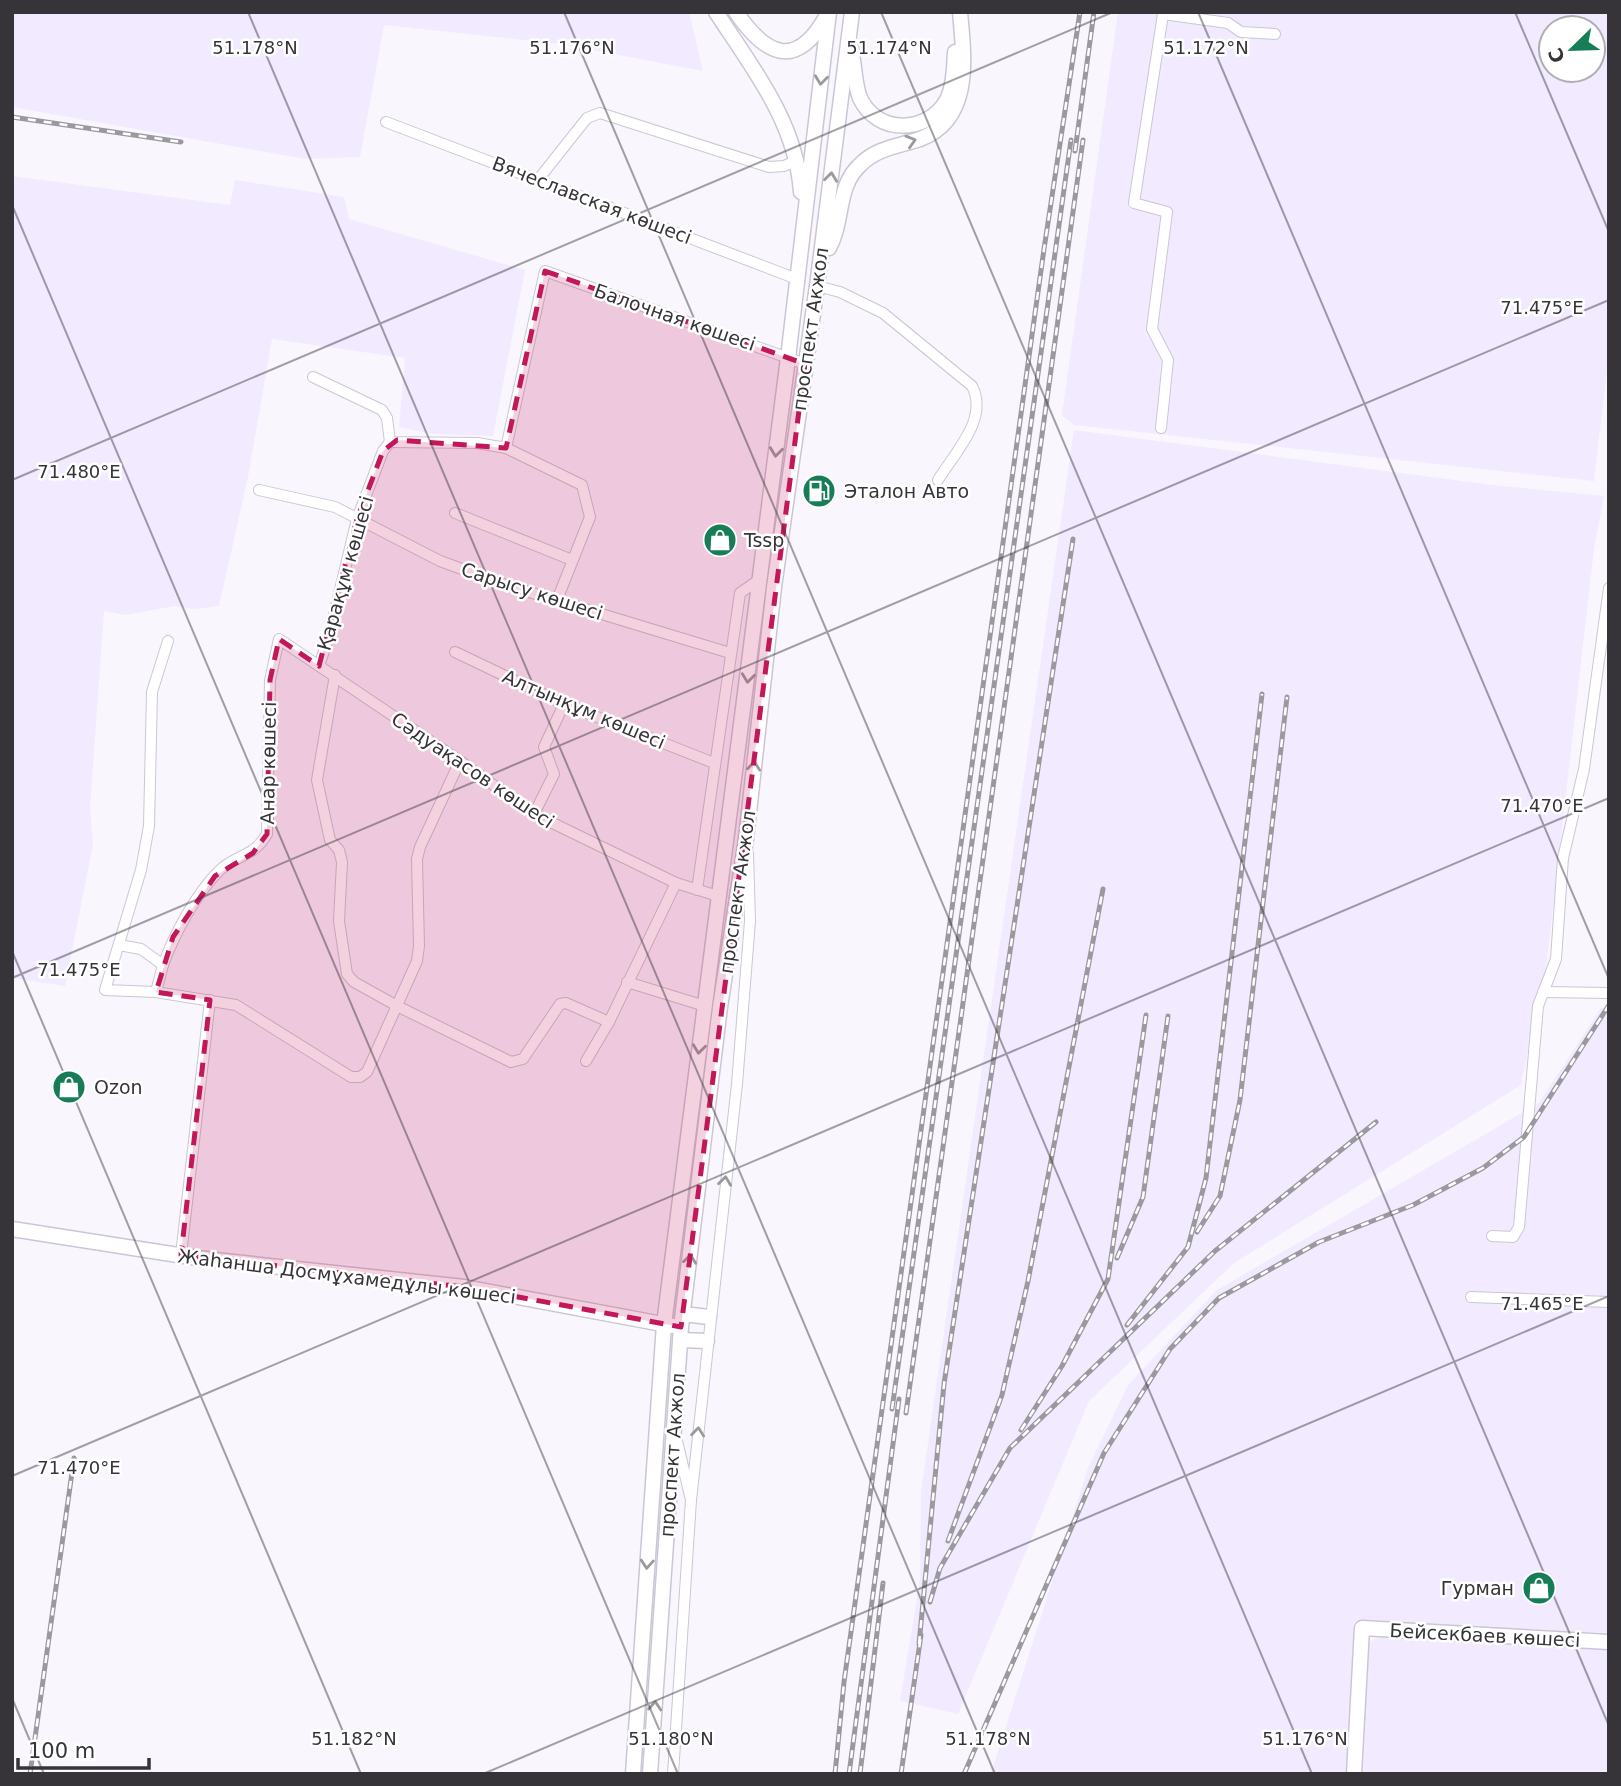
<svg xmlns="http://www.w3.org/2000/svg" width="1621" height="1786" viewBox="0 0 1621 1786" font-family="'DejaVu Sans',sans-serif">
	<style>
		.built { fill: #f2eaff; fill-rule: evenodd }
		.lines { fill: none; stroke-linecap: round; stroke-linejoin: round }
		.street-casing { stroke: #ccc6d4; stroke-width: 12 }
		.secondary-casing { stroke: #ccc6d4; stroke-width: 17 }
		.street { stroke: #fff; stroke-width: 10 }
		.secondary { stroke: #fff; stroke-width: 14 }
		.rail-casing { stroke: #9b999f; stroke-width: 5 }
		.rail { stroke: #fff; stroke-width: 2.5; stroke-dasharray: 8; stroke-linecap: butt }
		.oneway { stroke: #9a9a9c }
		.marked { fill: #c2185b; fill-opacity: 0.2; stroke: #c2185b; stroke-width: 5; stroke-dasharray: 14 9; stroke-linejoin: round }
		.ticks { fill: none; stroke: #363439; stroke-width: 2; stroke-opacity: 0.45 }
		.labels { text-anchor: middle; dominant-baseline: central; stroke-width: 5; stroke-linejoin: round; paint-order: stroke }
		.street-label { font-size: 19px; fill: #363439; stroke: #fff }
		.poi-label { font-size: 19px; fill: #363439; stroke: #fff; text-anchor: start }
		.ticks-label { font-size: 18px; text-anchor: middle; fill: #363439; stroke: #fff; stroke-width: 5; stroke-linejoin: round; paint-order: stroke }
	</style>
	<rect width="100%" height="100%" fill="#f9f6fe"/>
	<!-- built -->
	<g class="built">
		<path d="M12 12H689L703 71 561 44 384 25 360 157 306 159 12 107Z"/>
		<path d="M1118 12H1609V353L1594 481 1074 425 1062 415ZM1551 28H1593V70H1551Z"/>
		<path d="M12 176 230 205 235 180 344 197 349 219 525 270 493 436 433 434 399 427 405 358 272 339 248 477 219 606 194 609 175 606 125 615 104 611 90 808 93 844 65 986 12 978Z"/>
		<path d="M1074 430 1492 485 1604 496 1594 549 1547 960 1521 1085 1234 1263 1089 1401 958 1714 900 1701 920 1580 921 1492Z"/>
		<path d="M1601 1008H1609V1633L1354 1622 1346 1774H991L1088 1468 1128 1385 1217 1290 1539 1103Z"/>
		<path d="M1390 1631 1609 1642V1774H1363L1369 1642Z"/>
	</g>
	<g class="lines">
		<defs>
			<g id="street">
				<path d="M386 122 797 279"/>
				<path d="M537 181 587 118 600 113 769 167 784 166 798 160"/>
				<path d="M817 286 840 292 883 313 972 386C989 419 955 452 938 480"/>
				<path d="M313 377 382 410 387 418 390 442 477 443 506 448 582 485 590 517 557 600"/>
				<path d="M1161 428 1168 360 1152 329 1167 212 1134 203 1163 14 1228 23 1241 32 1275 34"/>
				<path d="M506 448 545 271 805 364"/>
				<path d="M259 490 335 507 440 561 506 585 730 653"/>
				<path d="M455 513 572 560"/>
				<path d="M168 641 152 692 149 826 141 870 105 990 156 992 236 1005 351 1077H360L367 1072 417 961 419 946 417 859 420 847 460 761"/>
				<path d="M455 652 564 704 714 763"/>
				<path d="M319 666 329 636 357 519 383 451 390 442"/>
				<path d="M335 675 317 780 330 840 339 850 342 862 339 921 347 974 354 982 399 1007 511 1062 523 1059 560 1004 566 1003 609 1022"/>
				<path d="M534 814 554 774 544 747 564 704"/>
				<path d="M697 890 740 593 760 579"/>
				<path d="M119 945 141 949 163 965C174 935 196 893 220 870 237 854 253 858 267 834L270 680 279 639 460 761 534 814 676 883 718 896"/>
				<path d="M627 982 705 1006"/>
				<path d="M156 992 163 965"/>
				<path d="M1543 992 1609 993"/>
				<path d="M586 1061 609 1022 676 883"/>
				<path d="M1492 1236 1513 1237 1519 1227 1538 1006 1556 959 1563 858 1584 769 1609 588"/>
				<path d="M181 1255 210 1000"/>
				<path d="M1471 1297 1609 1302"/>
				<path d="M691 1500 737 1084 750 921 748 853"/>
				<path d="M673 1774 691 1500 677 1441"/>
			</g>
			<g id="secondary">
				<path d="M716 12C753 69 796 122 801 192"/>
				<path d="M736 12C766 56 796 70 826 17"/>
				<path d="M850 45C855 62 854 84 860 98 877 135 928 134 947 100 954 85 954 68 955 52"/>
				<path d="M829 248C844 221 836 186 861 164 877 148 899 146 920 139 973 119 964 57 960 12"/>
				<path d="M12 1229 197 1258 464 1287 673 1326"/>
				<path d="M683 1314 709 1317"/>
				<path d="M680 1340 707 1341"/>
				<path d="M633 1774 664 1324 788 358 829 12"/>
				<path d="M650 1774 681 1327 720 1007 746 839 774 587 817 286 852 12"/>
				<path d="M1354 1774 1362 1628 1609 1642"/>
			</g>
		</defs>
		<!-- street casing -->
		<use href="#street" class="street-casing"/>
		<!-- secondary casing -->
		<use href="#secondary" class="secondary-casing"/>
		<!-- street -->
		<use href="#street" class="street"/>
		<!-- secondary -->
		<use href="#secondary" class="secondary"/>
		<defs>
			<g id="rail">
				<path d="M12 117 181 142"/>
				<path d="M1075 151 1094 12"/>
				<path d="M1197 1232 1220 1196 1240 1100 1287 697"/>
				<path d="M1117 1258 1143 1197 1168 1016"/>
				<path d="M1127 1325 1188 1247 1206 1178 1262 694"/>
				<path d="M892 1409 1071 140"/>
				<path d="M906 1413 1083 140"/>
				<path d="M1021 1430 1062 1366 1108 1279 1146 1015"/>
				<path d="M948 1541 1002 1395 1028 1281 1103 889"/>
				<path d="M930 1602 940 1568 1010 1448 1215 1251 1376 1122"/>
				<path d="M919 1644 944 1384 1073 539"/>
				<path d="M30 1774 74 1458"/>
				<path d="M835 1774 844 1682 1044 249 1080 12"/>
				<path d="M849 1774 899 1399"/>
				<path d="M860 1774 883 1583"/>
				<path d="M901 1774 921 1635"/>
				<path d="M964 1774 1104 1453 1170 1349 1219 1298 1319 1242 1413 1205 1483 1168 1524 1137 1609 1005"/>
			</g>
		</defs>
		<!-- rail casing -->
		<use href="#rail" class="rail-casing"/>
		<!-- rail -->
		<use href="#rail" class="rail"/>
	</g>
	<!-- one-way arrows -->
	<defs><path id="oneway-chevron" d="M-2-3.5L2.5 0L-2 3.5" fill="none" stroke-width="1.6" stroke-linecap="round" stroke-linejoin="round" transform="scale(1.75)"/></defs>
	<g class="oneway">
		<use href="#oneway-chevron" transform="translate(821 80) rotate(97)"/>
		<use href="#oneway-chevron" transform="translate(911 141) rotate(-17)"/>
		<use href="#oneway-chevron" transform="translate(831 177) rotate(-83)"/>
		<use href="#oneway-chevron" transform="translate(776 452) rotate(97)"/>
		<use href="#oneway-chevron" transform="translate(748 678) rotate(97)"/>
		<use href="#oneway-chevron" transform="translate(754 766) rotate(-84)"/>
		<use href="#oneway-chevron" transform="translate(699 1049) rotate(97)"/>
		<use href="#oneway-chevron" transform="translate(725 1181) rotate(-83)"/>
		<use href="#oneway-chevron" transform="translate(690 1259) rotate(-83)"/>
		<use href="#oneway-chevron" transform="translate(698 1432) rotate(-84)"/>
		<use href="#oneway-chevron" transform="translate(647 1564) rotate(94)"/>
		<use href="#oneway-chevron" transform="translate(655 1706) rotate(-86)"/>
	</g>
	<!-- marked area -->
	<path class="marked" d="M545 271 805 364 681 1327 464 1287 181 1255 210 1000 156 992 173 937 215 876 253 853 267 834 270 680 279 639 319 666 357 519 383 451 397 440 506 448Z"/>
	<!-- ticks -->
	<path class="ticks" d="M248 12 995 1774M564 12 1312 1774M881 12 1609 1726M1198 12 1609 979M1515 12 1609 232M12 205 678 1774M12 480 1113 12M12 951 361 1774M12 978 1609 300M12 1476 1609 798M12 1698 44 1774M483 1774 1609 1296"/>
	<!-- icons -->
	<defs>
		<symbol id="fuel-disc" viewBox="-11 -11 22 22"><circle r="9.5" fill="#177d57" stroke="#fff"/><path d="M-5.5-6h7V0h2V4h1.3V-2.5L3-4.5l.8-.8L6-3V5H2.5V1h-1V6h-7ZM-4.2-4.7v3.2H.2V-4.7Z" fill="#fff"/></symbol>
		<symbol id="shop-disc" viewBox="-11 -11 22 22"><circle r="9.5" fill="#177d57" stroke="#fff"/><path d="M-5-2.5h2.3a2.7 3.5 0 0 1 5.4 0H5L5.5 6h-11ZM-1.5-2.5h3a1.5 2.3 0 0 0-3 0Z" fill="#fff"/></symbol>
	</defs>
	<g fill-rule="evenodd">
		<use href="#fuel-disc" x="800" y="472" width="38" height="38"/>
		<use href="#shop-disc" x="701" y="521" width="38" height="38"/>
		<use href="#shop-disc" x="50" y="1068" width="38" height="38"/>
		<use href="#shop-disc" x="1520" y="1569" width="38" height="38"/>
	</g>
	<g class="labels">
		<!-- street labels -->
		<g class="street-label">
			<text transform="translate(592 200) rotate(21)">Вячеславская көшесі</text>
			<text transform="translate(675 317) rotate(19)">Балочная көшесі</text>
			<text transform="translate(810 329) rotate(-82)">проспект Акжол</text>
			<text transform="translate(345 573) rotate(-74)">Қарақұм көшесі</text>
			<text transform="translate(532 591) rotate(18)">Сарысу көшесі</text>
			<text transform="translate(584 709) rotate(23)">Алтынқұм көшесі</text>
			<text transform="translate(268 763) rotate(-89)">Анар көшесі</text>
			<text transform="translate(473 770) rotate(34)">Сәдуақасов көшесі</text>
			<text transform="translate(737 892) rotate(-82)">проспект Акжол</text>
			<text transform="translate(347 1276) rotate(7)">Жаһанша Досмұхамедұлы көшесі</text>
			<text transform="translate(672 1455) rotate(-86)">проспект Акжол</text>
			<text transform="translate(1485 1635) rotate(3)">Бейсекбаев көшесі</text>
		</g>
		<!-- poi labels -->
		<g class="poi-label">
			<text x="844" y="491">Эталон Авто</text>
			<text x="744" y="540">Tssp</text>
			<text x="94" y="1087">Ozon</text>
			<text x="1514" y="1588" text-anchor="end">Гурман</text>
		</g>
	</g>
	<g class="ticks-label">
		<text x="255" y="54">51.178°N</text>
		<text x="572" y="54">51.176°N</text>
		<text x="889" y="54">51.174°N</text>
		<text x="1206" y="54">51.172°N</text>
		<text x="1542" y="314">71.475°E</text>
		<text x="79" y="478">71.480°E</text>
		<text x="1542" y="812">71.470°E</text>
		<text x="79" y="976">71.475°E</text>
		<text x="1542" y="1310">71.465°E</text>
		<text x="79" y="1474">71.470°E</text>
		<text x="354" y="1745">51.182°N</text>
		<text x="671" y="1745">51.180°N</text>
		<text x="988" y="1745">51.178°N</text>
		<text x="1305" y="1745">51.176°N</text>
	</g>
	<!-- border -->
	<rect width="1621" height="1786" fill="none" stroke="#363439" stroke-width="28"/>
	<!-- north arrow -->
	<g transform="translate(1572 49) rotate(247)"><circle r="33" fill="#ffffff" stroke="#afaeb0" stroke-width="2"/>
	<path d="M0-5L12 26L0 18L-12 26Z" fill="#177d57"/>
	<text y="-10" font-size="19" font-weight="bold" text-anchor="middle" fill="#363439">С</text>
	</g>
	<!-- scale -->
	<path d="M18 1758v10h131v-10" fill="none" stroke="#363439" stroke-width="3.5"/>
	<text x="28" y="1758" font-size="21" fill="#363439" stroke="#ffffff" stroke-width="5" paint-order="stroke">100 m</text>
</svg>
